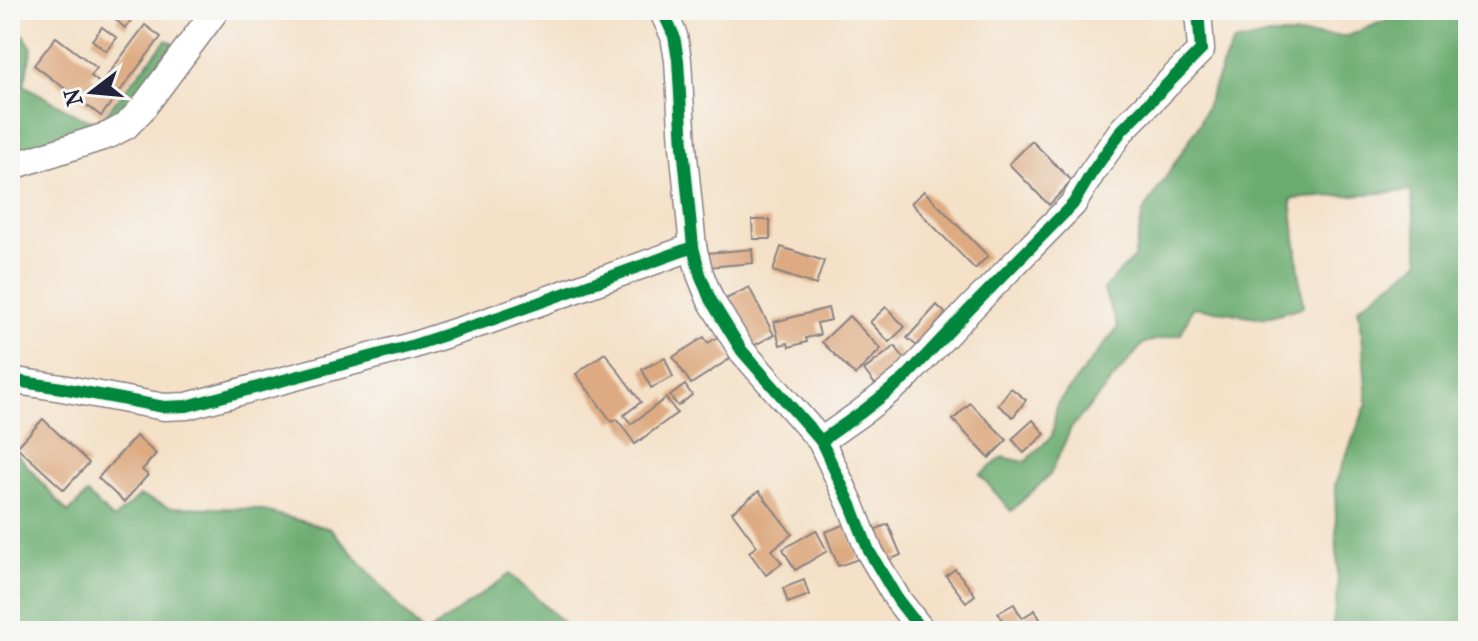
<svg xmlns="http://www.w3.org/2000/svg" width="1478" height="641" viewBox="0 0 1478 641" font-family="'IM FELL French Canon',serif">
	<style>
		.forest { fill: #6aac70; stroke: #466756; stroke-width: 2 }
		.building { fill: #ddaa81 }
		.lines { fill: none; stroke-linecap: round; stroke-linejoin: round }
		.minor-casing { stroke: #8b8282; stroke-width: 29 }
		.minor { stroke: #fff; stroke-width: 26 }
		.cycleway-casing { stroke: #f6f6f2; stroke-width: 17 }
		.cycleway { stroke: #00873e; stroke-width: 12 }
	</style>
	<rect width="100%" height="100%" fill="#f6f6f2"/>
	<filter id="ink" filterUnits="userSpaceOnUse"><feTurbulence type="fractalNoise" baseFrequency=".0125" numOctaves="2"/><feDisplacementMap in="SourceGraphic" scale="16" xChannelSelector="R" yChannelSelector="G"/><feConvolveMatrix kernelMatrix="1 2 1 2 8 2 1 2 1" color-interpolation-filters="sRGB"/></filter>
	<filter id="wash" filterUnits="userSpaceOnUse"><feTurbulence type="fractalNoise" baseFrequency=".006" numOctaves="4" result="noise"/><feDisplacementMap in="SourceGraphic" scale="32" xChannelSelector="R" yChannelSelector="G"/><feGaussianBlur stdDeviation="1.8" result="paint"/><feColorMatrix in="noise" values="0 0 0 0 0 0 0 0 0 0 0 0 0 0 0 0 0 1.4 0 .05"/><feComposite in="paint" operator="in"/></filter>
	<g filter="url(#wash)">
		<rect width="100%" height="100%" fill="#f4e1c8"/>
		<!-- forest -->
		<g class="forest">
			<path d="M1397 10H1468V631H1332L1338 587 1335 484 1367 403 1362 332 1358 308 1420 261 1411 191 1291 199 1303 307 1263 318 1193 307 1181 334 1144 343 1071 428 1050 475 1011 511 980 475 1003 457 1025 462 1052 436 1057 404 1118 327 1103 289 1134 258 1143 213 1199 125 1221 69 1233 43 1270 35 1348 36 1391 18Z"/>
			<path d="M10 14 32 48 24 85 82 118 99 122 166 40 178 46 126 115 10 161Z"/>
			<path d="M10 446 68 513 87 494 113 519 140 496 170 507 257 509 331 529 421 631H10Z"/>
			<path d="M510 574 572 631H430Z"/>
		</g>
		<g id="blocks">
			<!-- building -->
			<g class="building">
				<path d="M124 10H139L125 28 116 20Z"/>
				<path d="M145 25 161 37 101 116 34 65 56 37 97 68 91 76 101 84Z"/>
				<path d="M102 27 117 38 106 51 92 40Z"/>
				<path d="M1032 141 1072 181 1049 205 1009 164Z"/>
				<path d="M924 191 988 256 975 269 911 203Z"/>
				<path d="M752 220H770V239H753Z"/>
				<path d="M781 247 824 261 816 285 773 271Z"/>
				<path d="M752 249 753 263 708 267 707 253Z"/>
				<path d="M749 287 774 335 749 348 724 300Z"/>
				<path d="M937 305 946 314 917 346 907 338Z"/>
				<path d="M886 307 905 327 889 342 870 322Z"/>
				<path d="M828 308 831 320 817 323 820 335 806 338 807 342 789 347 788 343 780 345 774 322Z"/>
				<path d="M849 316 881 349 855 375 822 342Z"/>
				<path d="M704 337 708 343 718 337 731 358 691 384 673 357Z"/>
				<path d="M895 346 908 364 878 388 864 370Z"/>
				<path d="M605 353 641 402 624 415 631 424 666 398 677 413 635 444 617 419 612 422 576 374Z"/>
				<path d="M665 358 673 377 651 388 642 369Z"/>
				<path d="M685 385 692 395 678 406 670 396Z"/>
				<path d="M1011 388 1026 400 1013 417 998 405Z"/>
				<path d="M970 403 1007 440 989 458 953 420Z"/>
				<path d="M43 419 89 463 64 490 17 447Z"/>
				<path d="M1033 420 1045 434 1024 453 1012 439Z"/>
				<path d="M136 436 156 454 142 470 148 475 124 502 98 478Z"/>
				<path d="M759 491 792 534 772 550 782 563 766 575 749 552 757 546 732 512Z"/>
				<path d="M846 524 859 559 838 566 825 532Z"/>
				<path d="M888 524 901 555 884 562 872 531Z"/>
				<path d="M816 530 827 551 795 570 783 549Z"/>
				<path d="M955 569 975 595 966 602 946 576Z"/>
				<path d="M804 580 809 595 788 603 783 588Z"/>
				<path d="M1014 604 1022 618 1035 610 1042 623 1029 631H990L988 627 1002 619 998 613Z"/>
			</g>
		</g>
	</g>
	<g filter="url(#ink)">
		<use href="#blocks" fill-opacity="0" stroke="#8b8282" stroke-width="2"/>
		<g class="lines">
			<defs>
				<g id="minor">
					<path d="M662 10 674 36 678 60 683 146 693 247 700 274 710 299 742 351 821 441 851 505 869 551 898 600 922 631"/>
					<path d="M10 167 109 135 126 126 143 108 216 10"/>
					<path d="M10 380 62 388 164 407 187 406 411 346 488 321 693 247"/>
					<path d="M821 441 862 412 904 379 970 309 1073 204 1091 174 1122 130 1201 50 1198 10"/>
				</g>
			</defs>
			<!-- minor casing -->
			<use href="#minor" class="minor-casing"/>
			<!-- minor -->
			<use href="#minor" class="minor"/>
			<defs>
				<g id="cycleway">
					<path d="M662 10 674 36 678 60 683 146 693 247 700 274 710 299 742 351 821 441 851 505 869 551 898 600 922 631"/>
					<path d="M10 380 62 388 164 407 187 406 411 346 488 321 693 247"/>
					<path d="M821 441 862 412 904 379 970 309 1073 204 1091 174 1122 130 1201 50 1198 10"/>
				</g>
			</defs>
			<!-- cycleway casing -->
			<use href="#cycleway" class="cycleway-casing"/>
			<!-- cycleway -->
			<use href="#cycleway" class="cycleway"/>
		</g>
	</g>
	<!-- margin -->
	<rect width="1478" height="641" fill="none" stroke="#f6f6f2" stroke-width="40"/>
	<!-- north arrow -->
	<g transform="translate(92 92) rotate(254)" stroke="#f6f6f2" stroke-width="6" paint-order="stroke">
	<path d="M0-6L14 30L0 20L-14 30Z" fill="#22223b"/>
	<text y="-12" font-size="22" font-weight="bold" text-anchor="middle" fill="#22223b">N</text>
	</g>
</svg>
